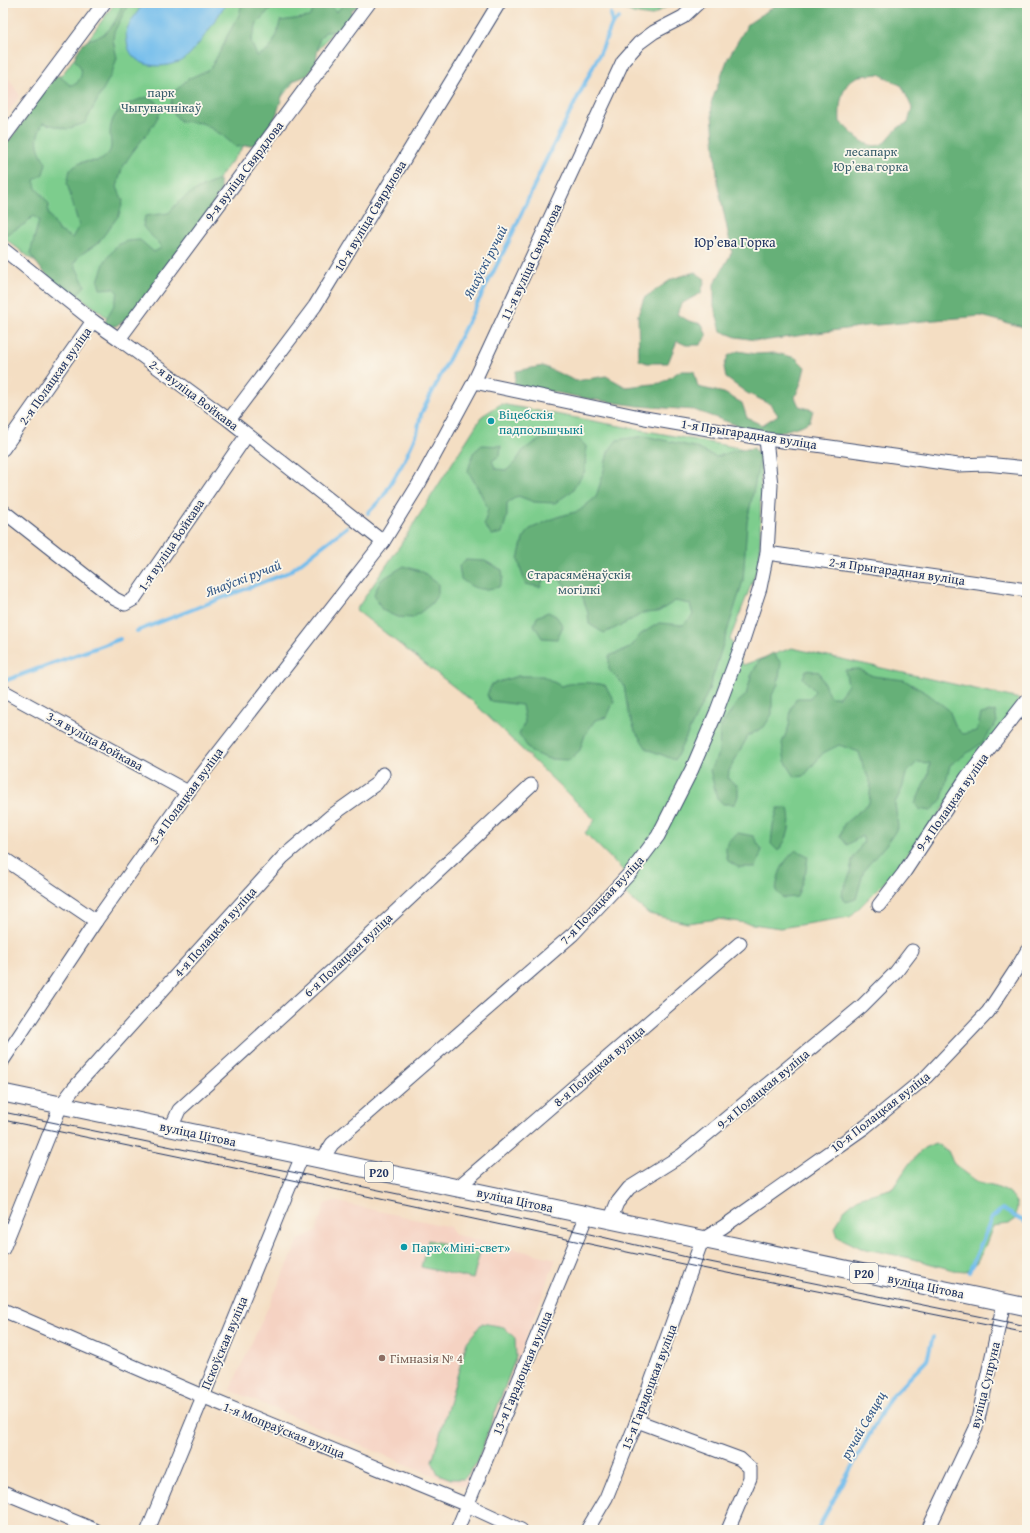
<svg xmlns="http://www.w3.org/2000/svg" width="1030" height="1533" viewBox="0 0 1030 1533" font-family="'Gentium Book Plus',serif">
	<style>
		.built { fill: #f5d2c2 }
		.green { fill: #7dcd8d; stroke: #4c7e76 }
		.forest { fill: #66b078; stroke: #40706b; fill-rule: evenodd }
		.water { fill: #73bdec; stroke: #4776a5 }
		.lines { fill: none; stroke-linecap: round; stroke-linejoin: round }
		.stream { stroke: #73bdec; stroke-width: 4 }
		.minor-casing { stroke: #3c496d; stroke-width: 15 }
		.major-casing { stroke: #3c496d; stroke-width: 19 }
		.minor { stroke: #fff; stroke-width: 13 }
		.major { stroke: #fff; stroke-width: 17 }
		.tram { stroke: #1b2f5e; stroke-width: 1 }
		.culture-dot { fill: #0f9aa8; stroke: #fbf7ec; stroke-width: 1.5 }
		.education-dot { fill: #8d6e63; stroke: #fbf7ec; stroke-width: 1.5 }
		.labels { text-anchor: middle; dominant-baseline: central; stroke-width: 3.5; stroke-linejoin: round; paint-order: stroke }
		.shield { fill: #fbf7ec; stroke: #5e6b89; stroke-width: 1 }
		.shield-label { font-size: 12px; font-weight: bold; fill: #1b2f5e }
		.park-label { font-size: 13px; fill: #385e6c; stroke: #fbf7ec }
		.street-label { font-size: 13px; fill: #1b2f5e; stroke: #fbf7ec }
		.culture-label { font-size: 13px; fill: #0d838f; stroke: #fbf7ec; text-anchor: start }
		.education-label { font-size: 13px; fill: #785e54; stroke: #fbf7ec; text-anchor: start }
		.neighbourhood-label { font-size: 14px; fill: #1b2f5e; stroke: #fbf7ec }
		.water-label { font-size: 14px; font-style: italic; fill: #355a89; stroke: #fbf7ec }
	</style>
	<rect width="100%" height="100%" fill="#fbf7ec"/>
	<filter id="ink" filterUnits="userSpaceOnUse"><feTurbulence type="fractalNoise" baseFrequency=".025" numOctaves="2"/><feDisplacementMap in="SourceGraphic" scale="8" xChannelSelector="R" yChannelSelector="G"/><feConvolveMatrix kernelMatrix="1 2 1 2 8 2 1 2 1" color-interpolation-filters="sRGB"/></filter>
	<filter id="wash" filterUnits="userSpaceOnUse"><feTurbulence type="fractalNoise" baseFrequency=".012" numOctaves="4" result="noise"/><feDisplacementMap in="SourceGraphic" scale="16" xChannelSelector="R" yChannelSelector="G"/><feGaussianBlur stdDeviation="0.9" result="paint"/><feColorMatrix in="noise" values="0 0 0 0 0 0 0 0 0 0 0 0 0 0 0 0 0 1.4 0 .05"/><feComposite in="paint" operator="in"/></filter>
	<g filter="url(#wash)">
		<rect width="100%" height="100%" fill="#f4dec3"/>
		<!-- built -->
		<g class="built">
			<path d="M3 70 20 96 3 119Z"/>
			<path d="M334 1201 450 1227 453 1234 556 1259 469 1488 427 1473 230 1390 299 1240 316 1231 325 1204Z"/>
		</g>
		<!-- green -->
		<g class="green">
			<path d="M115 3H355L109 319 3 237V155Z"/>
			<path d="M611 3H673L651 16 633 13Z"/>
			<path d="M501 404 761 452 760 562 730 639 743 665 792 648 1020 699 932 824 884 883 850 917 780 928 718 919 687 923 649 914 620 890 630 877 585 833 595 820 472 701 356 610 401 544 482 416Z"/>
			<path d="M935 1143 948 1151 954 1164 979 1183 996 1187 1010 1193 1017 1204 1016 1219 1009 1224 993 1226 984 1249 976 1263 966 1271 953 1270 910 1258 861 1248 838 1237 835 1228 843 1211 858 1198 893 1188 909 1164 924 1148Z"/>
			<path d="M428 1240 480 1252 473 1279 421 1267Z"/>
			<path d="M482 1323 504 1327 515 1338 516 1357 476 1464 464 1479H451L438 1474 432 1461 467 1342Z"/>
		</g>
		<!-- forest -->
		<g class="forest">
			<path d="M122 3H129L114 32 113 40 117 58 112 73 85 123 67 129 43 123C34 139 37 148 46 163L43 174 34 180 36 188 49 204 48 212 58 230 72 238 79 226 67 183 70 170C73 168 78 163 83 162 91 160 99 164 106 156 114 149 110 142 110 133 111 109 128 103 147 97L156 101 161 110C153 131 134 146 123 167 120 173 119 181 117 187L123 201 119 215 98 243 79 256 74 263 85 286 76 295 60 288 41 269 30 254 39 220 33 216 25 224 5 235H3V148L21 125 49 84 58 75 70 85 76 84C85 73 82 68 74 59 77 51 82 43 90 39 93 38 98 38 102 35 112 30 120 14 122 3Z"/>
			<path d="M242 3H269L270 9 257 23 251 41 257 56 269 50 277 35 280 21 309 17 318 3H334L332 8 337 12 344 3H362L351 11 353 21 342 31 325 32 319 40 316 62 308 75 293 81 284 90 277 113 270 130 259 144 236 147 222 135 202 123 180 121 170 109 173 93 188 79 210 69 223 46 227 36 239 15Z"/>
			<path d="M779 3H1027V328L981 316 866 326 762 341 736 337 721 331 714 306V284L732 252 718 185 711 103 728 58 748 24ZM879 74 902 86 912 108 908 123C896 127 895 131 887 140 871 157 852 132 840 122 839 105 841 81 860 76 866 75 873 75 879 74Z"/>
			<path d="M219 180 221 190 201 224 132 315 116 326H108L105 321 114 305 118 293 113 288 100 289 98 281 105 261 117 245 127 241 140 240 154 252 161 248C157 238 148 235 143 226L145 216 169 213C182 195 199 188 219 180Z"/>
			<path d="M695 272 705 279 701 293 681 304 677 314 689 321 702 324 707 336 700 345H686L677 341 668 363H647L639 360 638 315 644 298 672 279Z"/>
			<path d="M738 351 756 354 776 353 796 358 805 367 801 383 795 397 799 406 813 410 810 421 803 425 781 432H756L694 410 638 406 583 398 514 384 516 371 543 366 576 381 606 376 626 387 661 383 680 371H694L698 387 724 393 742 403 747 418 762 425 778 415 770 404 747 393 726 378 724 367 728 356Z"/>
			<path d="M573 434 586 446 585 471 572 491 555 503 534 502 518 496 507 503V516L502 533 492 535 484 525 488 509 480 492 468 471 473 453 482 445 501 446 500 455 492 461 496 469 507 470 516 461 524 449 547 436Z"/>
			<path d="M645 436 694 447 716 457 733 451 754 448 760 459 747 522 743 581 708 692 675 760 647 749 635 731 628 711 624 685 609 670V656L630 648 641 634 659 623 683 625 693 615 690 604 675 601 658 612 643 613 624 624 604 633 589 624 588 613 582 595 567 588 553 571 545 576 540 587 525 584 518 559 523 539 530 529 557 517 579 511 596 497 603 474 608 452 617 440Z"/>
			<path d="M465 560 485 561 502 570 503 578 499 587C481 591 475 590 461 579L459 566Z"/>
			<path d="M404 566 423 572 438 584V594L431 604 413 618 397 617 382 610 374 594 381 580Z"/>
			<path d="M548 612 556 616 563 626 557 639 542 638 534 625 537 617Z"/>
			<path d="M773 653 781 663 778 684 772 695V714L764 727 748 736 729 771 728 779 738 786V796L735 804H723L717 798 710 770 719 752 720 728 736 704 746 695 751 676 759 661Z"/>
			<path d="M858 669 873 676 904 680 928 694 949 710 956 727 963 734 977 731 981 714 995 711 997 722 982 743 950 765 942 799 931 811 919 809 915 804 928 775 930 763 917 762 906 774 902 789 895 803 898 827 889 841 864 870 856 899 846 902 841 895 850 874 852 860 864 841 862 836 847 845 840 836 844 824 869 803 871 784 863 766 859 752 839 745 823 753 804 776 795 777 785 761 782 743 789 726 791 708 797 698H810L815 691 803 678 806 670 819 672 830 697H839L848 685 845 670Z"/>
			<path d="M518 676H543L561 686C578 681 588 682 605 685L614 701 607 717 595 720 585 735 580 750 570 760 549 759 531 752 519 734 525 722 522 705 490 701 487 695 492 684Z"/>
			<path d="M778 808H788C792 825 789 838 778 851L771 844 773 825Z"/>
			<path d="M738 833 753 836 762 850 756 867H738L728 861C724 846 725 842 738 833Z"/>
			<path d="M796 850 808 856 806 871 797 897 783 898 776 891C778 873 782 862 796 850Z"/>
		</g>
		<!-- water -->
		<path class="water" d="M144 3H226C218 17 196 51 183 60 181 62 178 62 175 63 156 70 129 65 127 41 127 39 126 35 126 32 128 24 139 10 144 3Z"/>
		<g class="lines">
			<!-- stream -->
			<g class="stream">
				<path d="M611 13 612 24"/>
				<path d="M368 513 383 497 404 461 417 433 421 414 509 241 543 166 601 51 612 24 619 18"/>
				<path d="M137 631 289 572 347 527"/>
				<path d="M7 680 120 639"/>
				<path d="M969 1272 992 1218 1002 1209 1027 1223"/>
				<path d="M817 1530 889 1399 927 1360 933 1337"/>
			</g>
		</g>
	</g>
	<g filter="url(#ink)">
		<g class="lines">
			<defs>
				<g id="minor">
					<path d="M3 138 104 3"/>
					<path d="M3 249 93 321 119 339 229 420 383 542"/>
					<path d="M119 339 369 3"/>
					<path d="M474 382 645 418 766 439 816 445 958 465 986 464 1027 468"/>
					<path d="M229 420 315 306 499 3"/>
					<path d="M3 449 93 321"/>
					<path d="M3 511 115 599 125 604 134 599 247 435"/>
					<path d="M767 553 1027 590"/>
					<path d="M3 691 188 792"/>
					<path d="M3 858 96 921"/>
					<path d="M879 905 903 874 967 777 1027 700"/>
					<path d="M3 1060 96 921 188 792 383 542 420 482 474 382 623 61 639 43 654 32 683 17 698 3"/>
					<path d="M171 1128 179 1110 348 956 531 785"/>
					<path d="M322 1160 332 1144 573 934 631 872 658 836 692 769 716 713 741 646 760 588 767 553 771 485 766 439"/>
					<path d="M457 1188 740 943"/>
					<path d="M610 1220 617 1203 629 1188 682 1155 862 1006 896 972 912 951"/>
					<path d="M3 1249 61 1105 74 1088 283 857 331 816 376 784 383 774"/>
					<path d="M3 1310 202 1396 467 1505 521 1530"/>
					<path d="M637 1421 740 1459 750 1468V1478L728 1530"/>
					<path d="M3 1492 95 1530"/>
					<path d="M148 1530 302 1156"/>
					<path d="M457 1530 587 1215"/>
					<path d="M587 1530 606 1498 637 1421 702 1240 723 1227 865 1127 926 1077 988 1012 1019 965 1027 951"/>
					<path d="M928 1530 976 1428 1004 1302"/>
				</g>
				<path id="major" d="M3 1093 1027 1307"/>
			</defs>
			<!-- minor casing -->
			<use href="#minor" class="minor-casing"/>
			<!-- major casing -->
			<use href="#major" class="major-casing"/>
			<!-- minor -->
			<use href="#minor" class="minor"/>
			<!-- major -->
			<use href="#major" class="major"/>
			<!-- tram -->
			<g class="tram">
				<path d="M3 1112 581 1232 695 1259 1027 1326"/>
				<path d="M3 1120 292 1180 692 1266 1027 1333"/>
			</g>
		</g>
	</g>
	<!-- markers -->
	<g class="culture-dot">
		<circle cx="491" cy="421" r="4"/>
		<circle cx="404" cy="1247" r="4"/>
	</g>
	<circle class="education-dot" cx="382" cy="1358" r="4"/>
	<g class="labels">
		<!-- shield labels -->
		<g class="shield">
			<rect x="365" y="1162" width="28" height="20" rx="3"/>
			<rect x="850" y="1263" width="28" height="20" rx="3"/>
		</g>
		<g class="shield-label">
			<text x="379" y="1172">Р20</text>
			<text x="864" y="1273">Р20</text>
		</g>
		<!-- park labels -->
		<g class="park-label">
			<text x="161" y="92">парк<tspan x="161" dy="15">Чыгуначнікаў</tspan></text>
			<text x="871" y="151">лесапарк<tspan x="871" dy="15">Юрʼева горка</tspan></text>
			<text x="579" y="574">Старасямёнаўскія<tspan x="579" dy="15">могілкі</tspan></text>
		</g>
		<!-- street labels -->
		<g class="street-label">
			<text transform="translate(244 171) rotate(-53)">9-я вуліца Свярдлова</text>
			<text transform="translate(370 216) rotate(-59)">10-я вуліца Свярдлова</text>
			<text transform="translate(531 262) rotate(-65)">11-я вуліца Свярдлова</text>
			<text transform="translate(55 376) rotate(-55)">2-я Полацкая вуліца</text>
			<text transform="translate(194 395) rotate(37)">2-я вуліца Войкава</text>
			<text transform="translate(749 434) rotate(9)">1-я Прыгарадная вуліца</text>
			<text transform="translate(171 545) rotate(-56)">1-я вуліца Войкава</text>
			<text transform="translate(897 571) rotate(8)">2-я Прыгарадная вуліца</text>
			<text transform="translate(95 741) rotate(29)">3-я вуліца Войкава</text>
			<text transform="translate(186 796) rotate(-54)">3-я Полацкая вуліца</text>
			<text transform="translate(952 802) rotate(-55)">9-я Полацкая вуліца</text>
			<text transform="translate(602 900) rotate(-47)">7-я Полацкая вуліца</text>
			<text transform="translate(215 932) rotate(-48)">4-я Полацкая вуліца</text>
			<text transform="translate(348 955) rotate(-43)">6-я Полацкая вуліца</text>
			<text transform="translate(599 1066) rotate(-41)">8-я Полацкая вуліца</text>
			<text transform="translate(763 1089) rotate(-40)">9-я Полацкая вуліца</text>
			<text transform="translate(880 1112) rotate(-38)">10-я Полацкая вуліца</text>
			<text transform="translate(198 1134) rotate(12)">вуліца Цітова</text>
			<text transform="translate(515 1200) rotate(12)">вуліца Цітова</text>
			<text transform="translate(926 1286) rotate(12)">вуліца Цітова</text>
			<text transform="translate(224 1343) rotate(-67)">Пскоўская вуліца</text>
			<text transform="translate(522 1373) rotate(-67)">13-я Гарадоцкая вуліца</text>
			<text transform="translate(985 1385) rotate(-76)">вуліца Супруна</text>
			<text transform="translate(649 1387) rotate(-69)">15-я Гарадоцкая вуліца</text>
			<text transform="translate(284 1430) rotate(22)">1-я Мопраўская вуліца</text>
		</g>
		<!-- culture labels -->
		<g class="culture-label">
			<text x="499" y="414">Віцебскія<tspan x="499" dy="15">падпольшчыкі</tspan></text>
			<text x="412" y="1247">Парк «Міні-свет»</text>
		</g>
		<!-- education labels -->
		<g class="education-label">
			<text x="390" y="1358">Гімназія № 4</text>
		</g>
		<!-- neighbourhood labels -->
		<g class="neighbourhood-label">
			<text x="735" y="242">Юрʼева Горка</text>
		</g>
		<!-- water labels -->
		<g class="water-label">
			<text transform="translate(485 262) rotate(-63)">Янаўскі ручай</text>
			<text transform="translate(243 578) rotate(-21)">Янаўскі ручай</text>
			<text transform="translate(863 1425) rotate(-60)">ручай Свяцец</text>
		</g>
	</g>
	<!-- margin -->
	<rect width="1030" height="1533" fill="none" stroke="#fbf7ec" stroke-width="16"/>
</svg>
